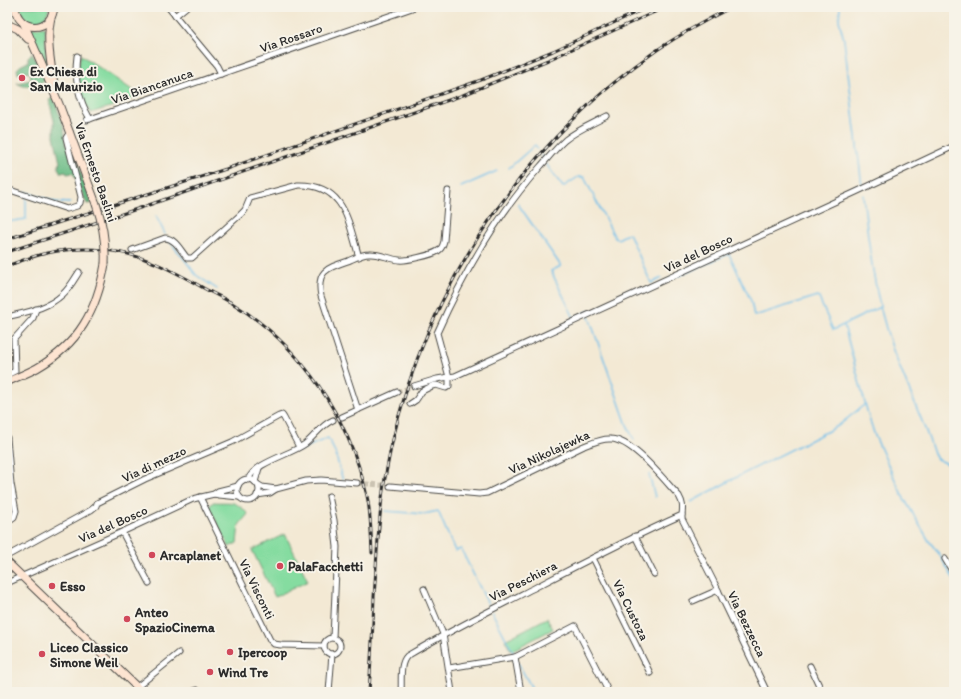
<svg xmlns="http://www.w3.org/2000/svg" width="961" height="699" viewBox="0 0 961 699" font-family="Itim,sans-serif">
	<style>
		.green { fill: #85dca0; stroke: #588466 }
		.forest { fill: #6cbc86; stroke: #4c7458 }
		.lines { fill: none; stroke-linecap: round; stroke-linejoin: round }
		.stream { stroke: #6fbfea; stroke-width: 1.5 }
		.street-tunnel { stroke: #cbc3b2; stroke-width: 5; stroke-dasharray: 5 2.5; stroke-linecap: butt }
		.street-casing { stroke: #494844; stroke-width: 7 }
		.secondary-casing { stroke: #494844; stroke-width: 9 }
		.street { stroke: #fff; stroke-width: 5 }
		.secondary { stroke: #fde4d1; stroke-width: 7 }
		.rail-casing { stroke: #2b2b2b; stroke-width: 3 }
		.rail { stroke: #f7f3e8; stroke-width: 1.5; stroke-dasharray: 4.5; stroke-linecap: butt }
		.secondary-bridge-casing { stroke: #494844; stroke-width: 9; stroke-linecap: butt }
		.secondary-bridge { stroke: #fde4d1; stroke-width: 7 }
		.poi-dot { fill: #d1495b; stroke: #f7f3e8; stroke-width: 1.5 }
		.labels { text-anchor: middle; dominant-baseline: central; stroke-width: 4; stroke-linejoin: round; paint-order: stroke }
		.street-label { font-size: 13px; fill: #2b2b2b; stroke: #f7f3e8 }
		.poi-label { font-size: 13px; font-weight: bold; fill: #2b2b2b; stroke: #f7f3e8; text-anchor: start }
	</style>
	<rect width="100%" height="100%" fill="#f7f3e8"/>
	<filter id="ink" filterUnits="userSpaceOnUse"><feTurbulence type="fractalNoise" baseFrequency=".025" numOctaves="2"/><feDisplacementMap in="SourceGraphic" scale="8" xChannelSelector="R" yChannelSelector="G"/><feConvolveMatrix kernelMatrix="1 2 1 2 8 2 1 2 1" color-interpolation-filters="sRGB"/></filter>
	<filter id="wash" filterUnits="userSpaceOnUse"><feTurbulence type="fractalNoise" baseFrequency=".012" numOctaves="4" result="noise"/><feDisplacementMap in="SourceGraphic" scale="16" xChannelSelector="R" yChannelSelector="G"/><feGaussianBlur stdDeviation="0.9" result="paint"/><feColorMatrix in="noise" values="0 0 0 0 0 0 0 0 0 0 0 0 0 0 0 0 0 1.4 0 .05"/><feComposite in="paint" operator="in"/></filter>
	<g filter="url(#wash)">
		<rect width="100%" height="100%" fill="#f3e9d4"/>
		<!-- green -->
		<g class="green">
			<path d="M20 7H49C47 26 22 26 20 7Z"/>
			<path d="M45 27 46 54 50 76 29 28Z"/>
			<path d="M81 55 138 94C128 104 104 108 91 113 79 98 75 73 81 55Z"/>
			<path d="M213 502C232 503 234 499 248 514L239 525 237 543 229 547 209 507Z"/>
			<path d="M285 534 308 581 275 597 252 550Z"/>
			<path d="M547 618 553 629 511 651 505 640Z"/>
		</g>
		<!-- forest -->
		<g class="forest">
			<path d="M32 53 46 80C36 85 27 90 17 83L31 80 30 72 18 74 17 69 20 66 28 62V57Z"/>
			<path d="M54 98 64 128 66 145 75 155 92 203 87 204 73 173 67 174 66 172 61 173 58 168 60 163 54 136V121L49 100Z"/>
		</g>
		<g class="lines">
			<!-- stream -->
			<g class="stream">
				<path d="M840 7 839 20 844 40 862 186"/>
				<path d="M541 155 543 158"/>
				<path d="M546 164 563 187 578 177H584L615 238 618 239 629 233 651 283 662 278"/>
				<path d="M509 168 535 145 537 149"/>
				<path d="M461 187 497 171"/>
				<path d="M26 192 55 202 70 203"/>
				<path d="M863 195C869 248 875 300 893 350 906 385 923 419 934 454L937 459 948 464 954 473"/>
				<path d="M518 204 561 266 551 271 574 318 589 311"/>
				<path d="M156 216 165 234"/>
				<path d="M7 222 26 219V198"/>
				<path d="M170 242 185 260 196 275 217 289"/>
				<path d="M679 276 729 254 751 301 754 316 818 296 833 330 880 307"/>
				<path d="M589 317 627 425 634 440"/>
				<path d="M844 325 869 418 875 436 902 495 929 541 939 554 954 580"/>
				<path d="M298 451 328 438 335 452 343 481"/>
				<path d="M649 474 655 497"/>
				<path d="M691 502 735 478 838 426 864 405H865"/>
				<path d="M385 511 424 514 438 511 455 551 461 549 490 608"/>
				<path d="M492 612 515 656"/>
				<path d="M518 663 534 692"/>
			</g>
		</g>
	</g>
	<g filter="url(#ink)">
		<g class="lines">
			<!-- street-tunnel -->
			<g class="street-tunnel">
				<path d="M397 392 414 386"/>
				<path d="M357 483 390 486"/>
			</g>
			<defs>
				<g id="street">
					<path d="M168 7 217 66 221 74"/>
					<path d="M175 16 186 7"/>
					<path d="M77 56C74 78 79 100 90 119"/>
					<path d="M87 120 415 7"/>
					<path d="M7 189 67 209 77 206 80 203 81 197 66 138 70 132"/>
					<path d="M132 250 165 238C175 238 181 251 187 258H192L240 215 245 210 250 198 298 185C345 184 348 221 359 257"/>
					<path d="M7 317C26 312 47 309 62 295 69 289 74 280 79 272"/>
					<path d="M7 375 15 371 14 339 33 318 36 309"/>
					<path d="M414 386 437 379 455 376 856 192 954 146"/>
					<path d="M410 404 416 400 422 391 432 386 436 385 446 388 449 386V377L437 333C464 273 496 216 540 167 548 158 556 148 565 140 577 130 594 123 607 116"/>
					<path d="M358 410 321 296C316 271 327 268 348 261 355 258 362 254 369 254 379 253 389 259 399 260 406 261 432 255 438 251 442 249 443 245 444 241L448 191"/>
					<path d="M342 417 397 392"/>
					<path d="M7 438 11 484 16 511 14 517 7 522"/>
					<circle cx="248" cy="490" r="11"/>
					<path d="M248 480C255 462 290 455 305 444 315 436 321 425 333 420"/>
					<path d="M255 482 259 468"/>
					<path d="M257 484 262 487 276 489"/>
					<path d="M390 486 479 494 487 493 584 446C592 443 602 438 611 439 633 440 663 479 679 496 683 503 683 507 682 515 632 537 584 562 536 587 493 609 449 631 407 656 399 664 402 681 401 692"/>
					<path d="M214 494 219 495 239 497"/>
					<path d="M257 495 270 493 276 489 306 481 321 480 357 483"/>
					<path d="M329 496 334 520 337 547 333 638"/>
					<path d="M200 497 270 640 274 644 281 645 324 646"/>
					<path d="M682 515V519L718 590"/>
					<path d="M122 532 149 583"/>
					<path d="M635 536 654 574"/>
					<path d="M7 556 91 510 96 506 97 503 145 479 232 442 279 416 282 415 284 418 299 447"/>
					<path d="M593 558 650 673"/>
					<path d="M945 559 954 574"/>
					<path d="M7 583 122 532 193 499 214 494 218 491 238 486"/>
					<path d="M424 589 443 634 452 692"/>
					<path d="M693 601 718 590 767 692"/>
					<circle cx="332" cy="646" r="8"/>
					<path d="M515 657 521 692"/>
					<path d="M810 666 822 692"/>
					<path d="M449 668 515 657 575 626 607 689"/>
					<path d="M137 687 179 653"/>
					<path d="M191 692 197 690"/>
					<path d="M329 692 332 654"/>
				</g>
				<g id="secondary">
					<path d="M15 7C18 33 52 33 54 7"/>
					<path d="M7 8 8 7"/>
					<path d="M52 14C45 37 51 63 54 85"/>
					<path d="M7 24 18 29 28 39"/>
					<path d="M24 24 59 104 96 204"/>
					<path d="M7 382C17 377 28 373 37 368 79 344 97 310 105 264"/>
					<path d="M7 562 142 692"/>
				</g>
			</defs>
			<!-- street casing -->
			<use href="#street" class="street-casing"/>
			<!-- secondary casing -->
			<use href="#secondary" class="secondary-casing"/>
			<!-- street -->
			<use href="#street" class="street"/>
			<!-- secondary -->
			<use href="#secondary" class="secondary"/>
			<defs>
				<g id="rail">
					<path d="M7 239 226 169 481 80 553 51 648 7"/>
					<path d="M7 252 143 207 463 95 548 60 666 7"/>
					<path d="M7 266C20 261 33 256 47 253 84 245 123 249 157 264 171 270 186 278 200 286 210 292 221 297 232 303 301 345 349 417 367 496 371 514 371 534 372 553"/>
					<path d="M369 692C371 660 373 629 374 597 377 557 378 517 385 478 415 305 513 151 657 50 681 34 706 20 732 7"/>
				</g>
			</defs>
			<!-- rail casing -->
			<use href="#rail" class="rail-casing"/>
			<!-- rail -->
			<use href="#rail" class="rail"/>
			<defs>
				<path id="secondary-bridge" d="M96 204C103 224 106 243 105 264"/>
			</defs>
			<!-- secondary-bridge casing -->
			<use href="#secondary-bridge" class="secondary-bridge-casing"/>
			<!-- secondary-bridge -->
			<use href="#secondary-bridge" class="secondary-bridge"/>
		</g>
	</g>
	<!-- markers -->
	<g class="poi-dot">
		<circle cx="22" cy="78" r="4"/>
		<circle cx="152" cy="555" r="4"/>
		<circle cx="280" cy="566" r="4"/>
		<circle cx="52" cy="586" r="4"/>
		<circle cx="127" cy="619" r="4"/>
		<circle cx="230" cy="652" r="4"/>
		<circle cx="42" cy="654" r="4"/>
		<circle cx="210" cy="672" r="4"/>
	</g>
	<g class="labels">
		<!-- street labels -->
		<g class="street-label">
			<text transform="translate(291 38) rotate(-19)">Via Rossaro</text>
			<text transform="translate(152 86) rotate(-19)">Via Biancanuca</text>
			<text transform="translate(96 172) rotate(71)">Via Ernesto Baslini</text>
			<text transform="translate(698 253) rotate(-25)">Via del Bosco</text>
			<text transform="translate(549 452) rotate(-25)">Via Nikolajewka</text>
			<text transform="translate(154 464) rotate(-25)">Via di mezzo</text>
			<text transform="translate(113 524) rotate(-24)">Via del Bosco</text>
			<text transform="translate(523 581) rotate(-27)">Via Peschiera</text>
			<text transform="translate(257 589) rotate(64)">Via Visconti</text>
			<text transform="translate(631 610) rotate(64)">Via Custoza</text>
			<text transform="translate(747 624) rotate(64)">Via Bezzecca</text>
		</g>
		<!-- poi labels -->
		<g class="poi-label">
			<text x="30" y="71">Ex Chiesa di<tspan x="30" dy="15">San Maurizio</tspan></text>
			<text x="160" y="555">Arcaplanet</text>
			<text x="288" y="566">PalaFacchetti</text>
			<text x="60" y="586">Esso</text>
			<text x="135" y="612">Anteo<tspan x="135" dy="15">SpazioCinema</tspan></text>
			<text x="50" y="647">Liceo Classico<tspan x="50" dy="15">Simone Weil</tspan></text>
			<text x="238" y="652">Ipercoop</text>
			<text x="218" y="672">Wind Tre</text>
		</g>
	</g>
	<!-- margin -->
	<rect width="961" height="699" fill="none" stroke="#f7f3e8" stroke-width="24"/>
</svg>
